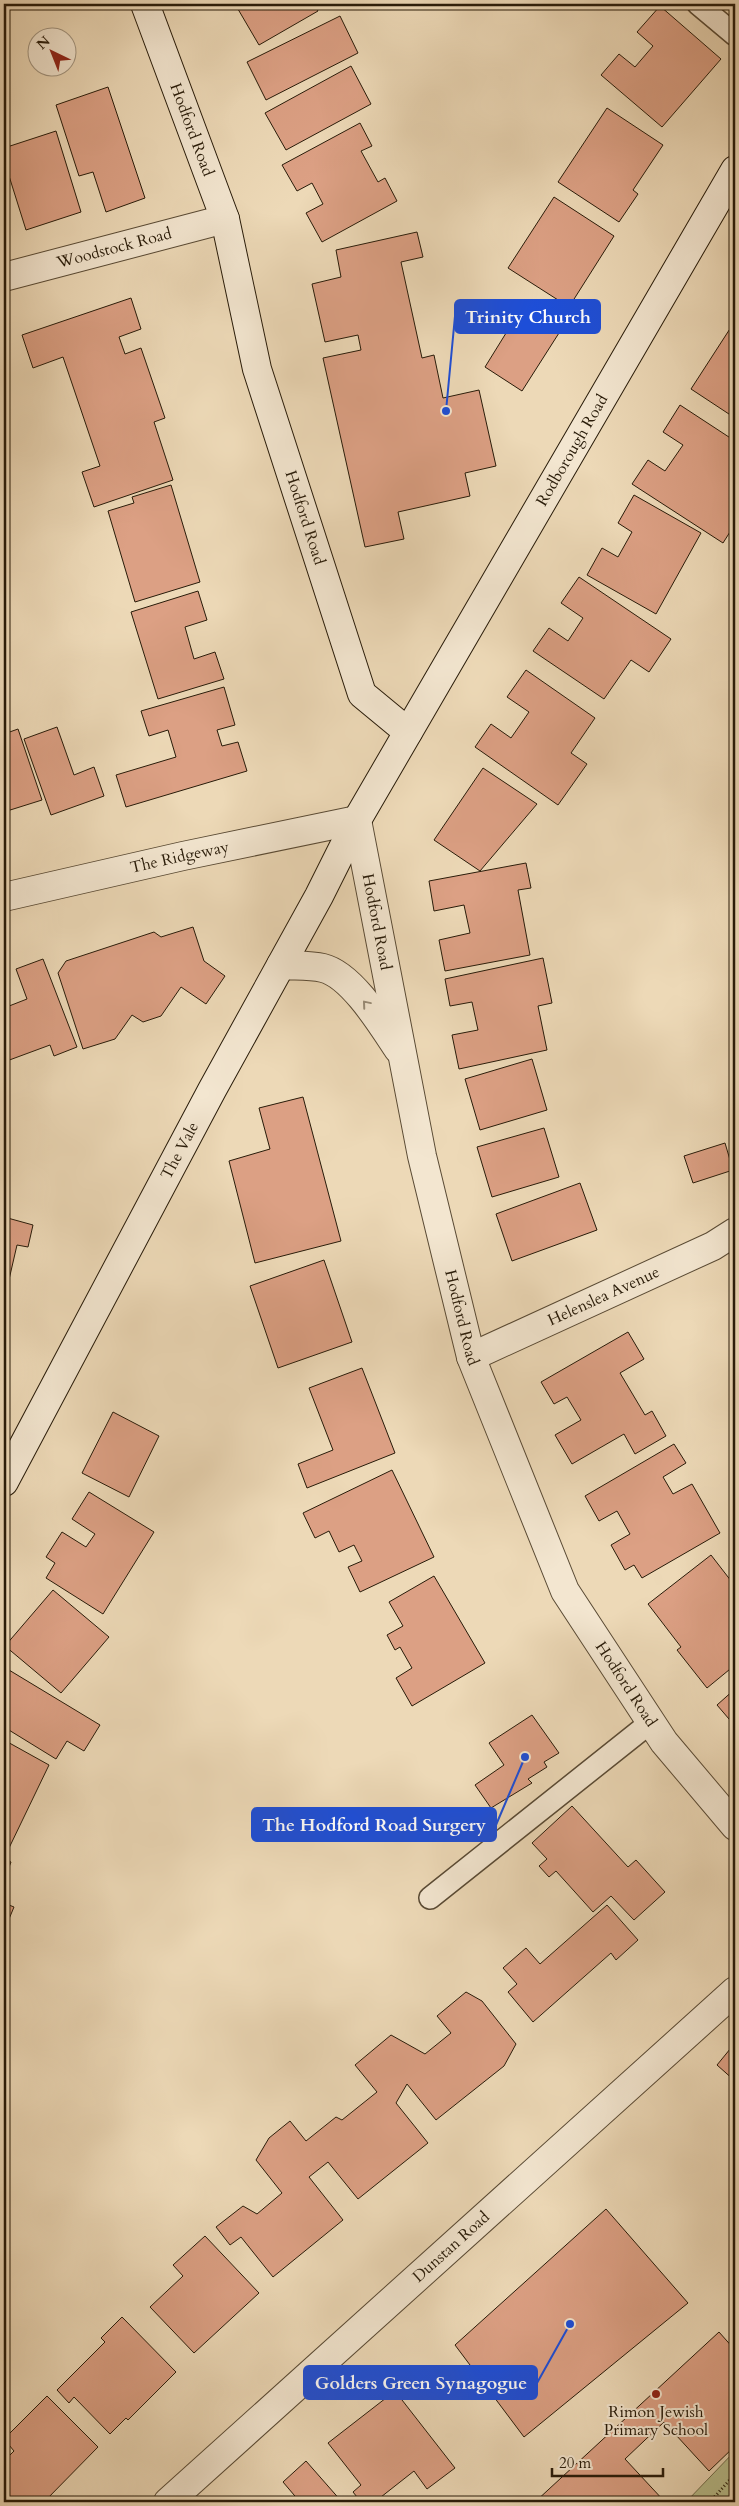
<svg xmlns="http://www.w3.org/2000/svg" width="739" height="2506" viewBox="0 0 739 2506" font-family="Cardo,serif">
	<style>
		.green { fill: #b9bf8d; stroke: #706d4b }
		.building { fill: #dca084; stroke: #281b09 }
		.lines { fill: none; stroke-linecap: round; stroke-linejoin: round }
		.lane-casing { stroke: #594a34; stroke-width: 24 }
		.street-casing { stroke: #594a34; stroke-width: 30 }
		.secondary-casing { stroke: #281b09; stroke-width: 30 }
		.path { stroke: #281b09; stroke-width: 3; stroke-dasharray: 1 2.5; stroke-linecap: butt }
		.lane { stroke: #f3e6d0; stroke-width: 21 }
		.street { stroke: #f3e6d0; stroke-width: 28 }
		.secondary { stroke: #f3e6d0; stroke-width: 28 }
		.oneway { stroke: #988b76 }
		.poi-dot { fill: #8f2418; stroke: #f3e6d0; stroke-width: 2 }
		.labels { text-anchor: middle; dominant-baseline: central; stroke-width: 4; stroke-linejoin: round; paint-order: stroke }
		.street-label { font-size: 16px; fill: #281b09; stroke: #f3e6d0 }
		.poi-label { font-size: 16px; fill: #281b09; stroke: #f3e6d0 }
		.leader { fill: none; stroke: #1d4ed8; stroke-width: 2 }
		.callout-dot { fill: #1d4ed8; stroke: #f3e6d0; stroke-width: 2 }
		.callout { fill: #1d4ed8; stroke: #1d4ed8; stroke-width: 2 }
		.callout-label { font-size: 18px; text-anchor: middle; font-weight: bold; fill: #fff }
	</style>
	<rect width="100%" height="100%" fill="#edd9b7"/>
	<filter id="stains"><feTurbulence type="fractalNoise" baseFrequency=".004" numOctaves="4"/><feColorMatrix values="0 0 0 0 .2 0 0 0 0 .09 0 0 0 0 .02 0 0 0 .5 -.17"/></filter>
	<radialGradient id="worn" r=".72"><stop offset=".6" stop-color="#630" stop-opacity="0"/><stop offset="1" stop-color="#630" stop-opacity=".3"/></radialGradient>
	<!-- green -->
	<path class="green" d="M735 2451V2502H686Z"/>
	<!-- building -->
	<g class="building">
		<path d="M235 4H314L318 11 259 45Z"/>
		<path d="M660 6 721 59 662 127 601 75 619 54 635 67 653 46 637 32Z"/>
		<path d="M340 16 358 53 266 100 247 62Z"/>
		<path d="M351 66 371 104 286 150 265 113Z"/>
		<path d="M108 87 145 198 106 212 93 172 79 176 56 105Z"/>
		<path d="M607 108 663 145 633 190 638 194 619 222 558 182Z"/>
		<path d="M360 123 372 146 361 151 378 182 385 178 397 201 322 242 306 213 323 204 312 183 297 191 282 165Z"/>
		<path d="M56 131 81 212 26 230 4 160V148Z"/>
		<path d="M554 197 614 236 569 307 508 268Z"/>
		<path d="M417 232 423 257 401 262 422 358 434 355 443 398 479 390 496 466 465 473 470 496 398 512 404 539 365 547 323 358 361 350 358 335 325 342 312 284 341 277 336 250Z"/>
		<path d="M131 298 141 329 119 337 125 354 141 348 165 418 154 422 173 480 94 507 82 472 100 466 63 357 33 368 22 335Z"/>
		<path d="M537 304 566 322 522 391 485 367 516 317 525 322Z"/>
		<path d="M735 321V418L691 389Z"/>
		<path d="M680 405 735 441V524L723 543 632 484 648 460 665 471 683 445 663 432Z"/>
		<path d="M171 485 200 582 135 602 108 511 134 503 132 497Z"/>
		<path d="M634 495 701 533 656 614 587 575 602 548 618 557 632 532 618 523Z"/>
		<path d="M579 577 671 639 649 672 631 660 604 699 533 651 549 628 568 641 583 618 561 603Z"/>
		<path d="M198 591 207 620 185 627 194 659 215 652 224 679 158 699 131 612Z"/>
		<path d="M526 670 595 718 571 753 587 764 558 805 475 747 491 724 511 738 529 712 507 697Z"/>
		<path d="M224 687 235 725 217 730 222 746 238 742 247 771 126 807 116 775 176 757 168 730 149 736 141 711Z"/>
		<path d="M57 727 74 775 94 767 104 796 51 815 24 739Z"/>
		<path d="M18 729 42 800 7 811 4 799V734Z"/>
		<path d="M483 768 537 804 480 871 434 840Z"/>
		<path d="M526 863 531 888 518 890 530 955 445 971 439 940 470 933 464 905 434 911 429 881Z"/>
		<path d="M193 927 204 961 225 976 206 1004 181 987 161 1016 143 1022 132 1015 115 1039 83 1049 58 973 66 961 154 932 161 937Z"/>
		<path d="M543 958 552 1003 538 1006 547 1050 459 1069 452 1035 478 1030 472 1002 450 1006 445 979Z"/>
		<path d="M43 959 77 1047 54 1056 50 1045 4 1062V1008L27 999 16 969Z"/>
		<path d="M532 1059 547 1110 480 1130 465 1079Z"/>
		<path d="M303 1097 341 1241 255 1263 229 1161 270 1149 259 1108Z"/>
		<path d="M544 1128 559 1177 492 1197 477 1147Z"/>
		<path d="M725 1143 733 1170 693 1183 684 1156Z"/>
		<path d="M580 1183 597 1230 512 1261 496 1214Z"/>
		<path d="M4 1217 33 1225 28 1247 17 1245 8 1284 4 1283Z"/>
		<path d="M324 1260 352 1342 278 1368 250 1286Z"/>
		<path d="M628 1332 644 1359 620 1373 645 1415 652 1411 666 1436 635 1454 624 1434 572 1464 555 1435 581 1420 567 1397 554 1404 541 1382Z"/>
		<path d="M362 1368 395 1453 307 1488 298 1464 333 1450 309 1388Z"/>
		<path d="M113 1412 159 1436 129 1497 82 1473Z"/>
		<path d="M674 1444 686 1463 663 1477 673 1494 692 1484 720 1533 642 1578 634 1565 625 1570 611 1545 630 1534 617 1511 599 1521 585 1496Z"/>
		<path d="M392 1470 434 1557 360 1592 348 1567 362 1561 354 1545 339 1552 329 1531 315 1538 303 1513Z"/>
		<path d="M89 1492 154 1532 103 1614 46 1578 55 1563 46 1557 62 1532 86 1547 95 1534 72 1519Z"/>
		<path d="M711 1555 735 1586V1665L707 1688 677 1650 681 1647 648 1604Z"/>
		<path d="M434 1576 485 1663 412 1706 396 1678 412 1668 400 1647 395 1650 387 1635 403 1626 389 1602Z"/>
		<path d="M53 1590 109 1637 61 1693 5 1646Z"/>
		<path d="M4 1667 100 1725 84 1751 67 1741 56 1759 4 1727Z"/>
		<path d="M735 1689V1726L717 1705Z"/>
		<path d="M532 1715 559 1753 544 1762 547 1767 528 1779 532 1783 491 1808 475 1785 504 1765 489 1743Z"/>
		<path d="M4 1740 49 1765 9 1848 4 1846Z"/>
		<path d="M572 1806 628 1867 636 1860 665 1892 634 1920 611 1896 593 1912 556 1871 549 1877 539 1866 547 1859 532 1843Z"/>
		<path d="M4 1859 11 1862 4 1880Z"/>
		<path d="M4 1903 14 1907 4 1931Z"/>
		<path d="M607 1905 638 1940 616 1960 611 1953 533 2022 508 1992 517 1984 503 1968 526 1948 540 1964Z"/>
		<path d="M466 1992 482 2001 516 2044 504 2066 436 2120 407 2084 396 2103 428 2143 358 2199 328 2162 309 2177 343 2220 273 2277 241 2237 230 2245 216 2227 243 2206 257 2214 282 2193 256 2160 269 2138 290 2121 306 2141 336 2117 342 2120 377 2092 355 2065 391 2035 425 2054 451 2033 437 2016Z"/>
		<path d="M735 2043V2081L717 2065Z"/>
		<path d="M606 2209 688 2303 524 2437 455 2345Z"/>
		<path d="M205 2236 259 2293 194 2353 150 2307 183 2276 173 2265Z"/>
		<path d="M122 2317 176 2372 128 2420 126 2418 110 2434 74 2397 69 2403 57 2390 105 2342 101 2338Z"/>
		<path d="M719 2332 735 2350V2446L709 2471 664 2422 625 2459 665 2502H535Z"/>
		<path d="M395 2391 455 2468 427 2489 414 2471 381 2497 385 2502H361L353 2492 361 2485 328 2443Z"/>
		<path d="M47 2396 98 2447 44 2502H4V2461L14 2451 4 2439Z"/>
		<path d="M306 2461 342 2502H300L283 2482Z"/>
	</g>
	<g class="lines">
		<defs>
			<g id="lane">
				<path d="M698 4 735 35"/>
				<path d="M430 1898 651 1722"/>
			</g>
			<g id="street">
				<path id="s1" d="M4 277 225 219"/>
				<path id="s2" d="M4 897 183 856 357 820 422 1156 471 1357 565 1591 664 1742 735 1826"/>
				<path d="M281 965C295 966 310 965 323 968 352 975 382 1025 398 1049"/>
				<path id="s3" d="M471 1357 713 1246 735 1232"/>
				<path id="s4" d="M168 2502 735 1991"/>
			</g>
			<g id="secondary">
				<path id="s5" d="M145 4 225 219 257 369 362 694 408 732"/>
				<path id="s6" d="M4 1482 212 1090 319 896 357 820 735 170"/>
			</g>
		</defs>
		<!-- lane casing -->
		<use href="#lane" class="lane-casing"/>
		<!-- street casing -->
		<use href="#street" class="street-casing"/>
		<!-- secondary casing -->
		<use href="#secondary" class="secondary-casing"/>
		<!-- path -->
		<path class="path" d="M710 2502 735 2474"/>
		<!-- lane -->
		<use href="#lane" class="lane"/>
		<!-- street -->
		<use href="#street" class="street"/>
		<!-- secondary -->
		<use href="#secondary" class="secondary"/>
	</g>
	<!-- one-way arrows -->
	<defs><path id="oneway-chevron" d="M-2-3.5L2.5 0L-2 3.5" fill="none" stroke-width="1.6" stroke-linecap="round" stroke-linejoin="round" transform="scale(1.25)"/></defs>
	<use class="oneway" href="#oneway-chevron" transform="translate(366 1004) rotate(-130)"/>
	<!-- markers -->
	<circle class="poi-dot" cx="656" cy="2394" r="5"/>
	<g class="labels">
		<!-- street labels -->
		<g class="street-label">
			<text stroke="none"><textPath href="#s5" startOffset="134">Hodford Road</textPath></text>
			<text stroke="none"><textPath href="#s1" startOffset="114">Woodstock Road</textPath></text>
			<text stroke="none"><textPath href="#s6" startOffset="1178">Rodborough Road</textPath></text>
			<text stroke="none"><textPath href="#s5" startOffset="539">Hodford Road</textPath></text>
			<text stroke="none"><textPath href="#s2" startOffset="180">The Ridgeway</textPath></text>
			<text stroke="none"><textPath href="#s2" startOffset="465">Hodford Road</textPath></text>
			<text stroke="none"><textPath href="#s6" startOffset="375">The Vale</textPath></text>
			<text stroke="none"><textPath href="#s3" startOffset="146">Helenslea Avenue</textPath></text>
			<text stroke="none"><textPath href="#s2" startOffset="870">Hodford Road</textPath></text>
			<text stroke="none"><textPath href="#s2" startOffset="1274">Hodford Road</textPath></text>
			<text stroke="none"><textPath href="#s4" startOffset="381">Dunstan Road</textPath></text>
		</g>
		<!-- poi labels -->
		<g class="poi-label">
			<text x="656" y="2412">Rimon Jewish<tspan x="656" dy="18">Primary School</tspan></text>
		</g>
	</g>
	<!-- callouts -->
	<path class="leader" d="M446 411L455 316M525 1757L496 1825M570 2324L537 2383"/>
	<g class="callout-dot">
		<circle cx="446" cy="411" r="5"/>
		<circle cx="525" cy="1757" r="5"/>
		<circle cx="570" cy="2324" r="5"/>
	</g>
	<g class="callout">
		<rect x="455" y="300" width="145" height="33" rx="5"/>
		<rect x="252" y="1808" width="244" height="33" rx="5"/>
		<rect x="304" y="2366" width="233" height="33" rx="5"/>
	</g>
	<g class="callout-label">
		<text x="528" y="323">Trinity Church</text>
		<text x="374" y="1831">The Hodford Road Surgery</text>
		<text x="421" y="2389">Golders Green Synagogue</text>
	</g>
	<!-- margin -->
	<rect width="739" height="2506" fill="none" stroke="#edd9b7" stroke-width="20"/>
	<rect x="5" y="5" width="729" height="2496" fill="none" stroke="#281b09" stroke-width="2.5"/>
	<rect x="10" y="10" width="719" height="2486" fill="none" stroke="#281b09"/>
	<!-- north arrow -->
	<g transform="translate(52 52) rotate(317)"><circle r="24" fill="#f3e6d0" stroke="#a29580"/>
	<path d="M0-4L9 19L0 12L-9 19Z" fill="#8f2418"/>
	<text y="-8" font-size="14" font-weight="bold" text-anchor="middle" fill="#281b09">N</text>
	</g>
	<!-- scale -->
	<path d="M552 2468v8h111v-8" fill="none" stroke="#281b09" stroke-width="2.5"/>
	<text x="559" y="2468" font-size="15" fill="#281b09" stroke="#f3e6d0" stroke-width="4" paint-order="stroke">20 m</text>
	<rect width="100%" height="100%" filter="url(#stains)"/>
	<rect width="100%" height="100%" fill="url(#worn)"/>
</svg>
